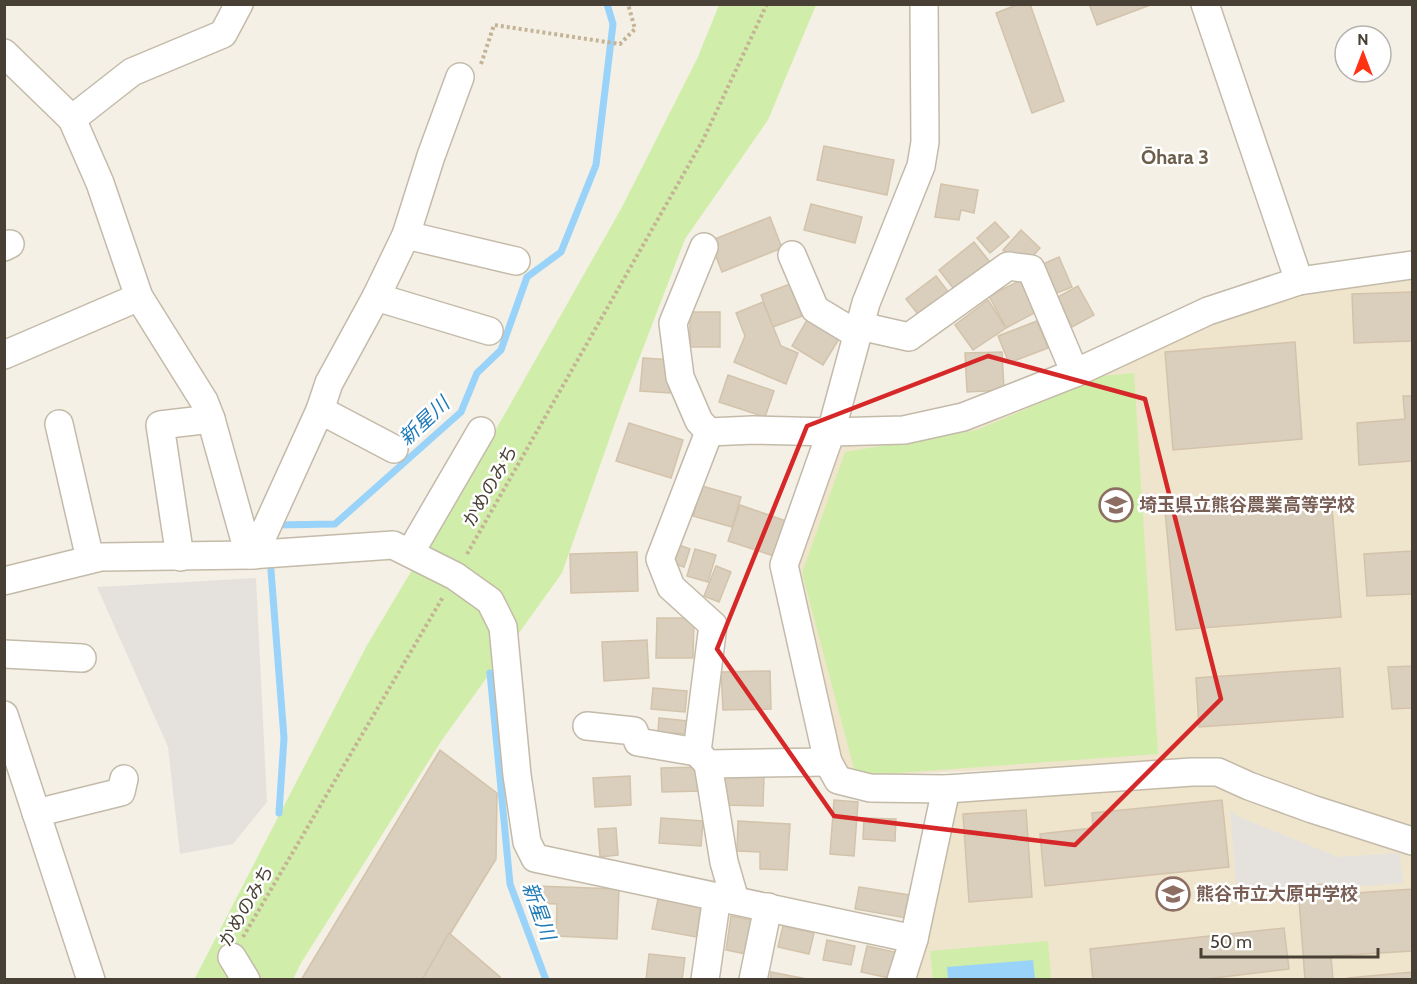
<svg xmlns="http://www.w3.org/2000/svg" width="1417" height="984" viewBox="0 0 1417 984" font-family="Cabin,'Noto Sans JP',sans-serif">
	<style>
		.education { fill: #efe5cd }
		.green { fill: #d0eea9 }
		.parking { fill: #e5e2de }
		.water { fill: #9ad3f9 }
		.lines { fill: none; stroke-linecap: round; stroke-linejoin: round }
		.stream { stroke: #9ad3f9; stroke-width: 7 }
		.building { fill: #dacebc; stroke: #d3c3ab; stroke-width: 1.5 }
		.minor-casing { stroke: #c4baa9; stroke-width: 30 }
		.path { stroke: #c5b396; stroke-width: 4; stroke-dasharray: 3 3; stroke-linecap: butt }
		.minor { stroke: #fff; stroke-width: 27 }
		.marked { fill: none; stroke: #d62828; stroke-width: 4.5; stroke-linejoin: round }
		.labels { text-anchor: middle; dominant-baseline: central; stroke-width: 5; stroke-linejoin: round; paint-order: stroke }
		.street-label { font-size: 18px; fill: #484034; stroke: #fff }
		.education-label { font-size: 18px; font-weight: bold; fill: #785e54; stroke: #fff; text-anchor: start }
		.neighbourhood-label { font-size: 20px; font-weight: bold; fill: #6c5e4a; stroke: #fff }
		.water-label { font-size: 20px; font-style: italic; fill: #1f7ab7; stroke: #fff }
	</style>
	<rect width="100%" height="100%" fill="#f4f0e5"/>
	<!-- education -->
	<g class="education">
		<path d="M1412 277V828L1218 761 848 776 839 766 797 565 841 444 1214 320 1340 286Z"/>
		<path d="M1215 783 1412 848V979L914 980 952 794Z"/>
	</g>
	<!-- green -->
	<g class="green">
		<path d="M719 5H816L768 120 685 239 622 403 562 573 442 740 301 963 293 979 194 980 366 647 503 417 621 209 697 59Z"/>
		<path d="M1134 373 1158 754 856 776 802 573 845 452 977 430 1103 376Z"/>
		<path d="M1048 941 1051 979H933L930 951Z"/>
	</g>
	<!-- parking -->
	<g class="parking">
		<path d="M256 578 267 802 233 844 180 854 168 747 97 587Z"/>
		<path d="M1230 810 1239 817 1338 857 1400 853 1403 883 1237 896Z"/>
	</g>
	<!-- water -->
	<path class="water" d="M1033 960 1035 979H948L947 967Z"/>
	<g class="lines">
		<!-- stream -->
		<g class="stream">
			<path d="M276 525 335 524 461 412 477 373 501 350 527 277 561 252 596 165 613 24 607 4"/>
			<path d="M270 558 284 738 279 813"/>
			<path d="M490 673 510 884 546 980"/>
		</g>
	</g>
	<!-- building -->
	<g class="building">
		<path d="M1019 4H1030L1064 101 1032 113 996 13Z"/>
		<path d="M1089 4H1153L1097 25Z"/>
		<path d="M824 146 894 160 887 195 817 180Z"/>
		<path d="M941 184 978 190 974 213 961 210 959 220 935 217Z"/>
		<path d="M811 204 862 217 855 243 804 230Z"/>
		<path d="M770 217 782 248 722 272 710 241Z"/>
		<path d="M995 222 1009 237 990 253 977 238Z"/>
		<path d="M1021 230 1040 248 1023 267 1003 250Z"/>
		<path d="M974 242 993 266 958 294 939 270Z"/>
		<path d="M1059 257 1072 287 1054 294 1041 265Z"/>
		<path d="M936 276 950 294 920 317 906 299Z"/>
		<path d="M1023 279 1040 310 1006 328 989 296Z"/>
		<path d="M793 283 805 315 773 327 761 295Z"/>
		<path d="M1078 286 1094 315 1072 327 1056 298Z"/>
		<path d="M1412 292V341L1354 343 1352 294Z"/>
		<path d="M988 300 1006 328 973 350 955 325Z"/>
		<path d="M763 302 781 346 798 353 786 384 734 362 745 336 736 313Z"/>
		<rect x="690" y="312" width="30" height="35"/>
		<path d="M807 320 839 339 823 365 792 346Z"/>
		<path d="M1037 321 1048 348 1009 363 998 336Z"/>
		<path d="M1295 342 1302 439 1173 450 1165 352Z"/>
		<path d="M1002 352 1004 390 967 392 965 353Z"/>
		<path d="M643 358 673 360 670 393 640 391Z"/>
		<path d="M728 375 774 391 765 417 719 402Z"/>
		<path d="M1403 396H1412V461L1359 465 1357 423 1405 419Z"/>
		<path d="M629 423 683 440 671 478 616 461Z"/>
		<path d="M702 486 741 497 732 527 693 516Z"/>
		<path d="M1331 496 1341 617 1176 630 1165 510Z"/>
		<path d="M740 505 786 521 774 556 728 541Z"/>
		<path d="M671 542 690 549 684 567 665 561Z"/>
		<path d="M695 549 716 555 708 582 687 576Z"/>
		<path d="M1412 551V594L1367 596 1364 554Z"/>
		<path d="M637 552 638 591 571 593 570 554Z"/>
		<path d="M716 566 731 572 719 602 704 596Z"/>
		<path d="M657 618H694L693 658H656Z"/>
		<path d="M647 640 649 678 604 681 602 642Z"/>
		<path d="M1412 666V708L1392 709 1388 667Z"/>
		<path d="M1340 668 1343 717 1199 727 1196 678Z"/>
		<path d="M770 671 771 709 723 710 721 672Z"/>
		<path d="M653 688 687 691 685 712 651 709Z"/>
		<path d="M659 718 688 721 687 734 658 732Z"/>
		<path d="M440 750 497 793 496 859 422 980H301Z"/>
		<path d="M701 767 702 791 662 792 661 768Z"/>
		<path d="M630 776 631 805 595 807 593 778Z"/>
		<path d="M725 776H764L763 806 724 805Z"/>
		<path d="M834 800 858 802 854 856 830 854Z"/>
		<path d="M1222 800 1229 867 1045 886 1040 834 1093 828 1092 813Z"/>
		<path d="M1026 810 1032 897 969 902 963 814Z"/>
		<path d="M661 818 703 821 701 846 659 843Z"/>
		<path d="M864 818 896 819 895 841 863 839Z"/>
		<path d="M738 821 790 824 787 870 760 869V852L737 851Z"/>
		<path d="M616 828 618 855 600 857 598 829Z"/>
		<path d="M1326 884 1327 895 1412 889V951L1331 956 1333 980H1305L1298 886Z"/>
		<path d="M535 886 619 889 617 939 556 936 557 904 534 903Z"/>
		<path d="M859 887 909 895 906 918 855 909Z"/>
		<path d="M658 899 702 907 696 937 652 929Z"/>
		<path d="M731 916 752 920 746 954 726 950Z"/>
		<path d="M783 926 814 933 809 954 778 947Z"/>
		<path d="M1284 928 1289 969 1198 980H1093L1090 949Z"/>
		<path d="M449 933 500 977 501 980H422Z"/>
		<path d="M827 940 855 946 851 965 823 960Z"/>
		<path d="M867 946 899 953 894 979 861 972Z"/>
		<path d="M649 954 685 958 682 980H646Z"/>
		<path d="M771 972 807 979 770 980Z"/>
		<path d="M1412 972V980H1348V978Z"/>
	</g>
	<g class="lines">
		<defs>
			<g id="minor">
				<path d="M924 4 925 142 921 166 866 303 831 432 784 565 828 762 838 780 870 788 946 789 1192 772H1218L1249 786 1312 809 1412 841"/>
				<path d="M1205 4 1299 281"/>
				<path d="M4 53 72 119 100 183 139 297 204 401 211 419 249 555"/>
				<path d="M72 119 132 72 223 34 239 4"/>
				<path d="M406 235 516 261"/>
				<path d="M4 247 10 244"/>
				<path d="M704 247 673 323 680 377 699 421 709 432 753 430 831 432 904 430 963 417 1075 373 1208 311 1299 281 1412 265"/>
				<path d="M792 255 815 309 858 335"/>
				<path d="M376 297 489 331"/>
				<path d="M860 326 909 337 1008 266 1031 269 1075 373"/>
				<path d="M4 355 139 297"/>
				<path d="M320 410 394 449"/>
				<path d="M59 424 90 559"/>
				<path d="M410 553 481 431"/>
				<path d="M254 555 320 410 329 383 376 297 406 235 431 156 460 77"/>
				<path d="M180 557 160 425 211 419"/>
				<path d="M4 581 101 557 249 555 393 545 455 576 490 601 503 627 517 775 527 842 535 858 914 939"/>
				<path d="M4 654 82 658"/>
				<path d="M4 715 91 980"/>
				<path d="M587 726 634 731 638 742 697 752"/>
				<path d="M708 764 697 752 713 625 671 587 660 559 709 432"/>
				<path d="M36 813 121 792 124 779"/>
				<path d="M735 900 724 862 708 764 828 762"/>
				<path d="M232 957 246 980"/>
				<path d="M705 980 717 896"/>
				<path d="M753 980 768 907"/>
				<path d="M901 980 914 939 946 789"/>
			</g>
		</defs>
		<!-- minor casing -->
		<use href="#minor" class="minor-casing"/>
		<!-- path -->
		<g class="path">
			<path d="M481 64 494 25 620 44 635 29 628 4"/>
			<path d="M467 554 703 140 767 4"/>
			<path d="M243 937 443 597"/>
		</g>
		<!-- minor -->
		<use href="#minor" class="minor"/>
	</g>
	<!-- marked area -->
	<path class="marked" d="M988 356 1145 399 1221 699 1075 845 834 816 717 649 807 426Z"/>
	<!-- icons -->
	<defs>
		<symbol id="school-ring" viewBox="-11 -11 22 22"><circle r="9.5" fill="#fff" stroke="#8d6e63" stroke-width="1.5"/><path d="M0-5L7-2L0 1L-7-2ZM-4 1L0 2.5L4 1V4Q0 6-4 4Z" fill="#8d6e63"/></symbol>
	</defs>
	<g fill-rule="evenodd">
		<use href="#school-ring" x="1097" y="486" width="38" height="38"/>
		<use href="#school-ring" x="1154" y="875" width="38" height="38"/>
	</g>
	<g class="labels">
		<!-- street labels -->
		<g class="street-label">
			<text transform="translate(490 486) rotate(-60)">かめのみち</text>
			<text transform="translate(246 906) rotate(-60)">かめのみち</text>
		</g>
		<!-- education labels -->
		<g class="education-label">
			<text x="1139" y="505">埼玉県立熊谷農業高等学校</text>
			<text x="1196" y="894">熊谷市立大原中学校</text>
		</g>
		<!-- neighbourhood labels -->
		<g class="neighbourhood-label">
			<text x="1175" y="157">Ōhara 3</text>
		</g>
		<!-- water labels -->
		<g class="water-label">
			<text transform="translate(424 421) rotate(-43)">新星川</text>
			<text transform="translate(539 911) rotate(70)">新星川</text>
		</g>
	</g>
	<!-- border -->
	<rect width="1417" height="984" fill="none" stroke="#484034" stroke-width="12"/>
	<!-- north arrow -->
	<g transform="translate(1363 54)"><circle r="28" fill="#ffffff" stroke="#b6b3ae" stroke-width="1.5"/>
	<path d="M0-4.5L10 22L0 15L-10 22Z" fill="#ff3211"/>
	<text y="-9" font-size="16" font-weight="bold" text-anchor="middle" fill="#484034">N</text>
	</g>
	<!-- scale -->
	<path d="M1201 948v9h177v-9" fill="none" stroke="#484034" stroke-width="3"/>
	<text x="1210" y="948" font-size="18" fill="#484034" stroke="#ffffff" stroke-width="4.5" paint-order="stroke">50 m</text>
</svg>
